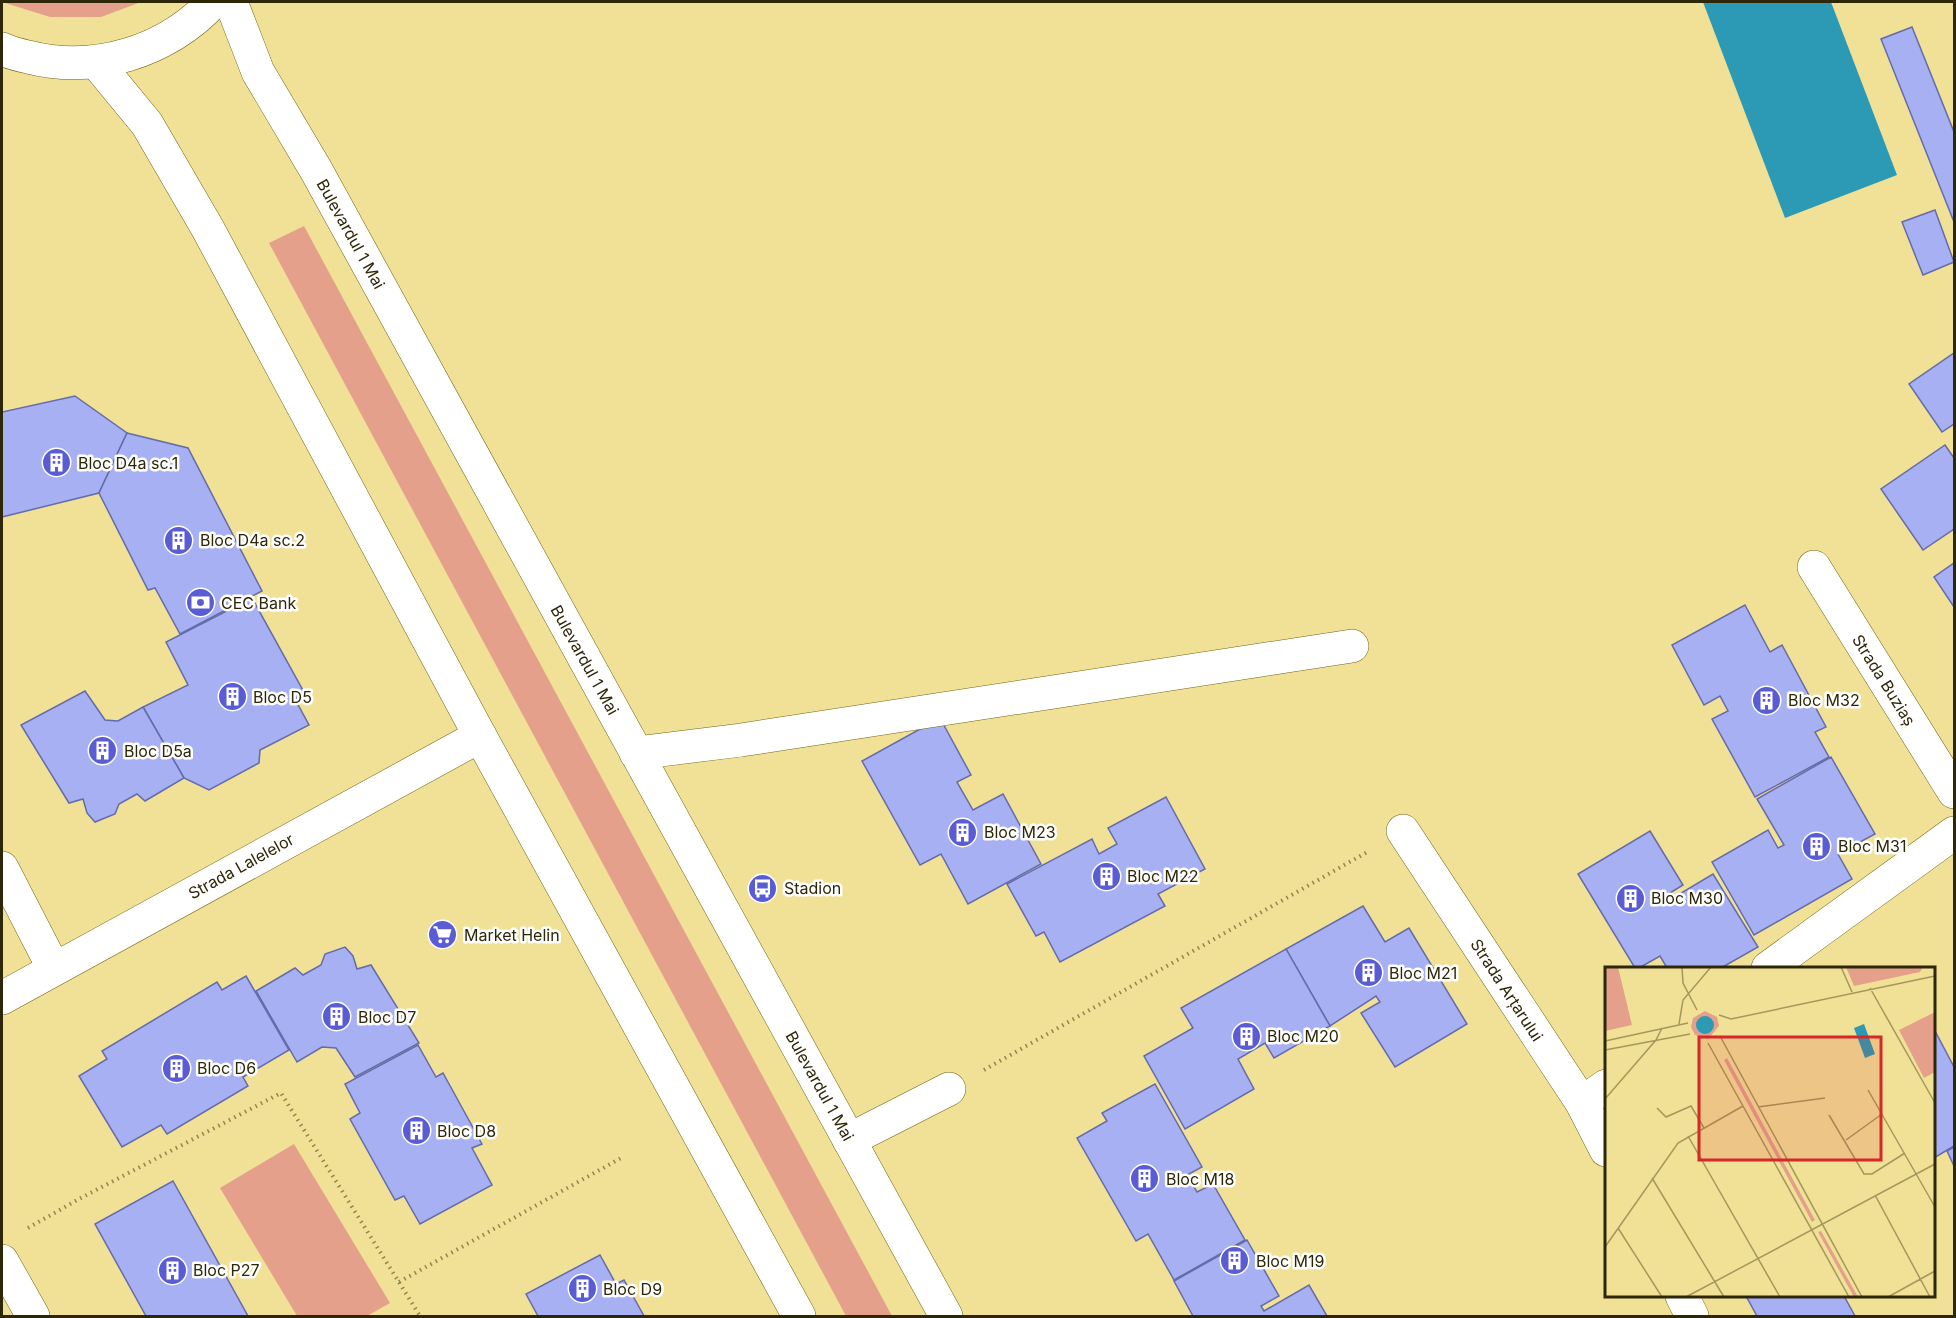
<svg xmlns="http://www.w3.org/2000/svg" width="1956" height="1318" viewBox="0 0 1956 1318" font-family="Inter,sans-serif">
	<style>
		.green { fill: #e5a08c }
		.water { fill: #2c9ab4 }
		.building { fill: #a6b0f2; stroke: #646ba9; stroke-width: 1.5 }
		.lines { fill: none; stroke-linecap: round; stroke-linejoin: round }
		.minor-casing { stroke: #736415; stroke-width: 34 }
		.major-casing { stroke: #736415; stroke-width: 34 }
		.path { stroke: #918650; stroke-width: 4; stroke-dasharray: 1.5 4.5; stroke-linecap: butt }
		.minor { stroke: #fff; stroke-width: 33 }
		.major { stroke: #fff; stroke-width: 33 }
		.labels { text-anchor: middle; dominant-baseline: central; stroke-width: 5; stroke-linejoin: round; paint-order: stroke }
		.street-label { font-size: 16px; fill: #2d2707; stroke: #fff }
		.poi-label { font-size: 16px; fill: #2d2707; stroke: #fff; text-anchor: start }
		.inset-road { fill: none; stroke: #a3975d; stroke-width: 1.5 }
		.view { fill: #d62828; fill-opacity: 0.15; stroke: #d62828; stroke-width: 3 }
		.inset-edge { fill: none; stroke: #2d2707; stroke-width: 3 }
	</style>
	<rect width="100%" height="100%" fill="#f1e197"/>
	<!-- green -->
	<g class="green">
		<path d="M2 2H141L101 17H50Z"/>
		<path d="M304 226 892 1316H846L269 243Z"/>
		<path d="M294 1144 390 1303 367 1316H297L220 1188Z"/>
	</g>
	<!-- water -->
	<path class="water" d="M1703 2H1831L1897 175 1785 218Z"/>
	<!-- building -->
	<g class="building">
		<path d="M1912 27 1954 132V222L1881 39Z"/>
		<path d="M1935 210 1954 262 1923 275 1902 222Z"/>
		<path d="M1954 353V424L1942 432 1909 384Z"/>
		<path d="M75 396 127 433 99 493 2 517V412Z"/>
		<path d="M127 433 188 448 262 591 180 634 155 588 148 590 99 493Z"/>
		<path d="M1945 445 1954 458V529L1923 550 1881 489Z"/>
		<path d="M1954 563V607L1934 577Z"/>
		<path d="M252 598 305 694 295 699 309 725 260 750 259 763 209 790 184 778 143 707 188 685 166 642Z"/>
		<path d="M1745 605 1770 652 1782 645 1826 727 1815 732 1829 757 1755 797 1712 719 1728 711 1720 696 1704 705 1672 645Z"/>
		<path d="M85 691 105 720 118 721 143 707 184 778 145 801 137 794 119 804 115 814 95 822 87 813 83 799 69 803 21 725Z"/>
		<path d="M940 718 971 775 957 782 973 810 1003 794 1041 864 968 904 941 854 920 865 862 761Z"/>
		<path d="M1831 757 1875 834 1838 854 1852 879 1754 935 1712 862 1768 830 1778 848 1784 845 1757 799Z"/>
		<path d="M1166 797 1205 869 1158 894 1165 906 1060 962 1044 932 1036 936 1007 884 1092 839 1099 854 1117 844 1108 828Z"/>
		<path d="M1650 831 1683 885 1665 896 1668 901 1713 874 1758 947 1721 968H1667L1660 956 1639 968H1635L1578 874Z"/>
		<path d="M1363 906 1385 942 1409 928 1467 1024 1395 1067 1361 1013 1380 1002 1376 996 1330 1026 1286 949Z"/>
		<path d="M345 947 353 956 357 969 371 965 419 1043 355 1077 336 1048 322 1047 297 1062 256 991 295 968 303 975 321 965 325 954Z"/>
		<path d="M1286 949 1330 1026 1274 1058 1265 1043 1238 1059 1254 1089 1185 1129 1144 1056 1193 1028 1181 1008Z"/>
		<path d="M246 976 289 1050 243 1077 248 1086 167 1134 161 1125 122 1147 79 1076 107 1059 102 1051 217 982 222 990Z"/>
		<path d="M1934 1029 1954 1067V1146L1934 1158Z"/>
		<path d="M418 1045 436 1077 443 1073 482 1144 472 1148 492 1185 420 1224 404 1196 395 1200 350 1119 360 1113 345 1084Z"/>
		<path d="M1155 1084 1202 1167 1187 1175 1197 1192 1213 1184 1245 1240 1174 1280 1148 1234 1136 1241 1077 1138 1107 1121 1102 1113Z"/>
		<path d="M1954 1147V1166L1947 1151Z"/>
		<path d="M173 1181 248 1316H146L95 1224Z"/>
		<path d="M1247 1240 1279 1296 1261 1306 1264 1311 1309 1285 1327 1316H1193L1174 1281Z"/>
		<path d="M600 1255 616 1284 624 1280 644 1316H538L526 1294Z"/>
		<path d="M1746 1296H1844L1855 1316H1757Z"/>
	</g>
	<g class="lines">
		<defs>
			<g id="minor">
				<path d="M1814 567 1954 792"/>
				<path d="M636 753 741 740 1352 646"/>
				<path d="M1403 831 1582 1103 1606 1150"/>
				<path d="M2 868 54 969"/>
				<path d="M1768 968 1954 833"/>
				<path d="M2 998 480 736"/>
				<path d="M1582 1103 1606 1086"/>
				<path d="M849 1140 949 1089"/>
				<path d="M2 1261 33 1316"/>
				<path d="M1682 1296 1692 1316"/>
			</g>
			<g id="major">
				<path d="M231 2 258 72 316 170 946 1316"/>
				<path d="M2 49C10 53 19 55 28 57 95 74 166 52 213 2"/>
				<path d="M96 62 147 124 208 229 480 736 799 1316"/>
			</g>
		</defs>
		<!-- minor casing -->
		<use href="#minor" class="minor-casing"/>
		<!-- major casing -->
		<use href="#major" class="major-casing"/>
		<!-- path -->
		<g class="path">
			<path d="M984 1070 1369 851"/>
			<path d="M28 1228 79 1199 281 1093 420 1316"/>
			<path d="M399 1282 621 1158"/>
		</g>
		<!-- minor -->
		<use href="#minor" class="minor"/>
		<!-- major -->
		<use href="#major" class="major"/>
	</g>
	<!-- icons -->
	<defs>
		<symbol id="building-disc" viewBox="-11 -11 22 22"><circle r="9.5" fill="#5a5cd4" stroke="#fff"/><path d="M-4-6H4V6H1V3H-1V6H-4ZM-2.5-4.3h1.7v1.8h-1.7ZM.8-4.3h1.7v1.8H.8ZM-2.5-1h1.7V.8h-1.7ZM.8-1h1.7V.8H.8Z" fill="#fff"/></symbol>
		<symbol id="bank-disc" viewBox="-11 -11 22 22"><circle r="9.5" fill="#5a5cd4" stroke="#fff"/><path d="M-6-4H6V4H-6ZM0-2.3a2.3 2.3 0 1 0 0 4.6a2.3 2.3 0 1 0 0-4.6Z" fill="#fff"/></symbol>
		<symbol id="bus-disc" viewBox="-11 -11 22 22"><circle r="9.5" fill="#5a5cd4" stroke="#fff"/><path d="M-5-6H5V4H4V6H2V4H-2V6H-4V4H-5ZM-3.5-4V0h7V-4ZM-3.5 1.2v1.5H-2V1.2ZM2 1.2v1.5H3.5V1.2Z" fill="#fff"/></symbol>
		<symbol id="supermarket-disc" viewBox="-11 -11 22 22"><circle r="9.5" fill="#5a5cd4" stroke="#fff"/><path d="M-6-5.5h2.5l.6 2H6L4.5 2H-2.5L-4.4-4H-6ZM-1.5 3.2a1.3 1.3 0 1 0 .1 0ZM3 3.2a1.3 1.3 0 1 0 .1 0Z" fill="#fff"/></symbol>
	</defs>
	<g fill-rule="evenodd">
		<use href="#building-disc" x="40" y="446" width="33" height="33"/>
		<use href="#building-disc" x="162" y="524" width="33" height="33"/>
		<use href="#bank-disc" x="184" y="586" width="33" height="33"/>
		<use href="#building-disc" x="216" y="680" width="33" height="33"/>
		<use href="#building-disc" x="1750" y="684" width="33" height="33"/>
		<use href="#building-disc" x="86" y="734" width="33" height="33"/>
		<use href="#building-disc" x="946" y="816" width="33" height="33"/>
		<use href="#building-disc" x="1800" y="830" width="33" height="33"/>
		<use href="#building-disc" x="1090" y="860" width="33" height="33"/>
		<use href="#bus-disc" x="746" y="872" width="33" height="33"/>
		<use href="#building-disc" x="1614" y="882" width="33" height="33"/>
		<use href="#supermarket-disc" x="426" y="918" width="33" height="33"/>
		<use href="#building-disc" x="1352" y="956" width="33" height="33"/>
		<use href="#building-disc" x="320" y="1000" width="33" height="33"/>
		<use href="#building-disc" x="1230" y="1020" width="33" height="33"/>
		<use href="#building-disc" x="160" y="1052" width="33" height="33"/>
		<use href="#building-disc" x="400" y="1114" width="33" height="33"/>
		<use href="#building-disc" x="1128" y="1162" width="33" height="33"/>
		<use href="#building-disc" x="1218" y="1244" width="33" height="33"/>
		<use href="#building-disc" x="156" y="1254" width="33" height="33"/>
		<use href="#building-disc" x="566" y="1272" width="33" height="33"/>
	</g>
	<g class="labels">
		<!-- street labels -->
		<g class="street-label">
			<text transform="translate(351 234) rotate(61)">Bulevardul 1 Mai</text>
			<text transform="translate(585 660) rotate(61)">Bulevardul 1 Mai</text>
			<text transform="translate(1884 680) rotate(58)">Strada Buziaș</text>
			<text transform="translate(241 866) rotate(-29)">Strada Lalelelor</text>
			<text transform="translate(1507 990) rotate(57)">Strada Arțarului</text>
			<text transform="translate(820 1086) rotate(61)">Bulevardul 1 Mai</text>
		</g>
		<!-- poi labels -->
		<g class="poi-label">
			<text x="78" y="463">Bloc D4a sc.1</text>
			<text x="200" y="540">Bloc D4a sc.2</text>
			<text x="221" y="603">CEC Bank</text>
			<text x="253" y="697">Bloc D5</text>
			<text x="1788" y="700">Bloc M32</text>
			<text x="124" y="751">Bloc D5a</text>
			<text x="984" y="832">Bloc M23</text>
			<text x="1838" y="846">Bloc M31</text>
			<text x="1127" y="876">Bloc M22</text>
			<text x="784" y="888">Stadion</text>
			<text x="1651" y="898">Bloc M30</text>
			<text x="464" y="935">Market Helin</text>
			<text x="1389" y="973">Bloc M21</text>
			<text x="358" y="1017">Bloc D7</text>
			<text x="1267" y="1036">Bloc M20</text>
			<text x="197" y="1068">Bloc D6</text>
			<text x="437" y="1131">Bloc D8</text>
			<text x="1166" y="1179">Bloc M18</text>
			<text x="1256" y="1261">Bloc M19</text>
			<text x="193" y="1270">Bloc P27</text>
			<text x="603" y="1289">Bloc D9</text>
		</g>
	</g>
	<!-- overview -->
	<g transform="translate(1605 967)">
		<rect width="330" height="330" fill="#f1e197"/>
		<path d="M0 0H13L27 58 0 64ZM241 0H318L315 5 249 19ZM100 44 112 50 114 59 103 72 90 68 86 60 88 51ZM330 45V105L319 111 294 63ZM122 91 210 253 207 255 119 93ZM216 264 253 330H249L213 265Z" fill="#e5a08c"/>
		<path d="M91 58a9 9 0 1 1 18 0a9 9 0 1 1-18 0ZM259 57 270 87 260 91 249 61Z" fill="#2c9ab4"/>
		<path class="inset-road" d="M77 0 78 16 92 43M236 0 247 25M265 21 330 136M114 48 126 52 330 9M74 57 78 33 106 0M115 69 257 330M0 74 83 56M103 76 244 330M0 83 85 67M263 123 330 240M0 132 51 73 57 61M153 140 220 131M52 141 61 150 86 139 99 161M224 148 259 207H267L300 186M83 169 175 330M241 173 277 147M47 211 119 330M270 228 325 330M13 261 57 330M0 280 73 176 138 139M81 330 330 197M283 330 330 304"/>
		<path class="view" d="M94 70H276V193H94Z"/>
		<rect width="330" height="330" class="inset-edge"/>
	</g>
	<!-- border -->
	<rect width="1956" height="1318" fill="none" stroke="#2d2707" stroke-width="6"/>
</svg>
